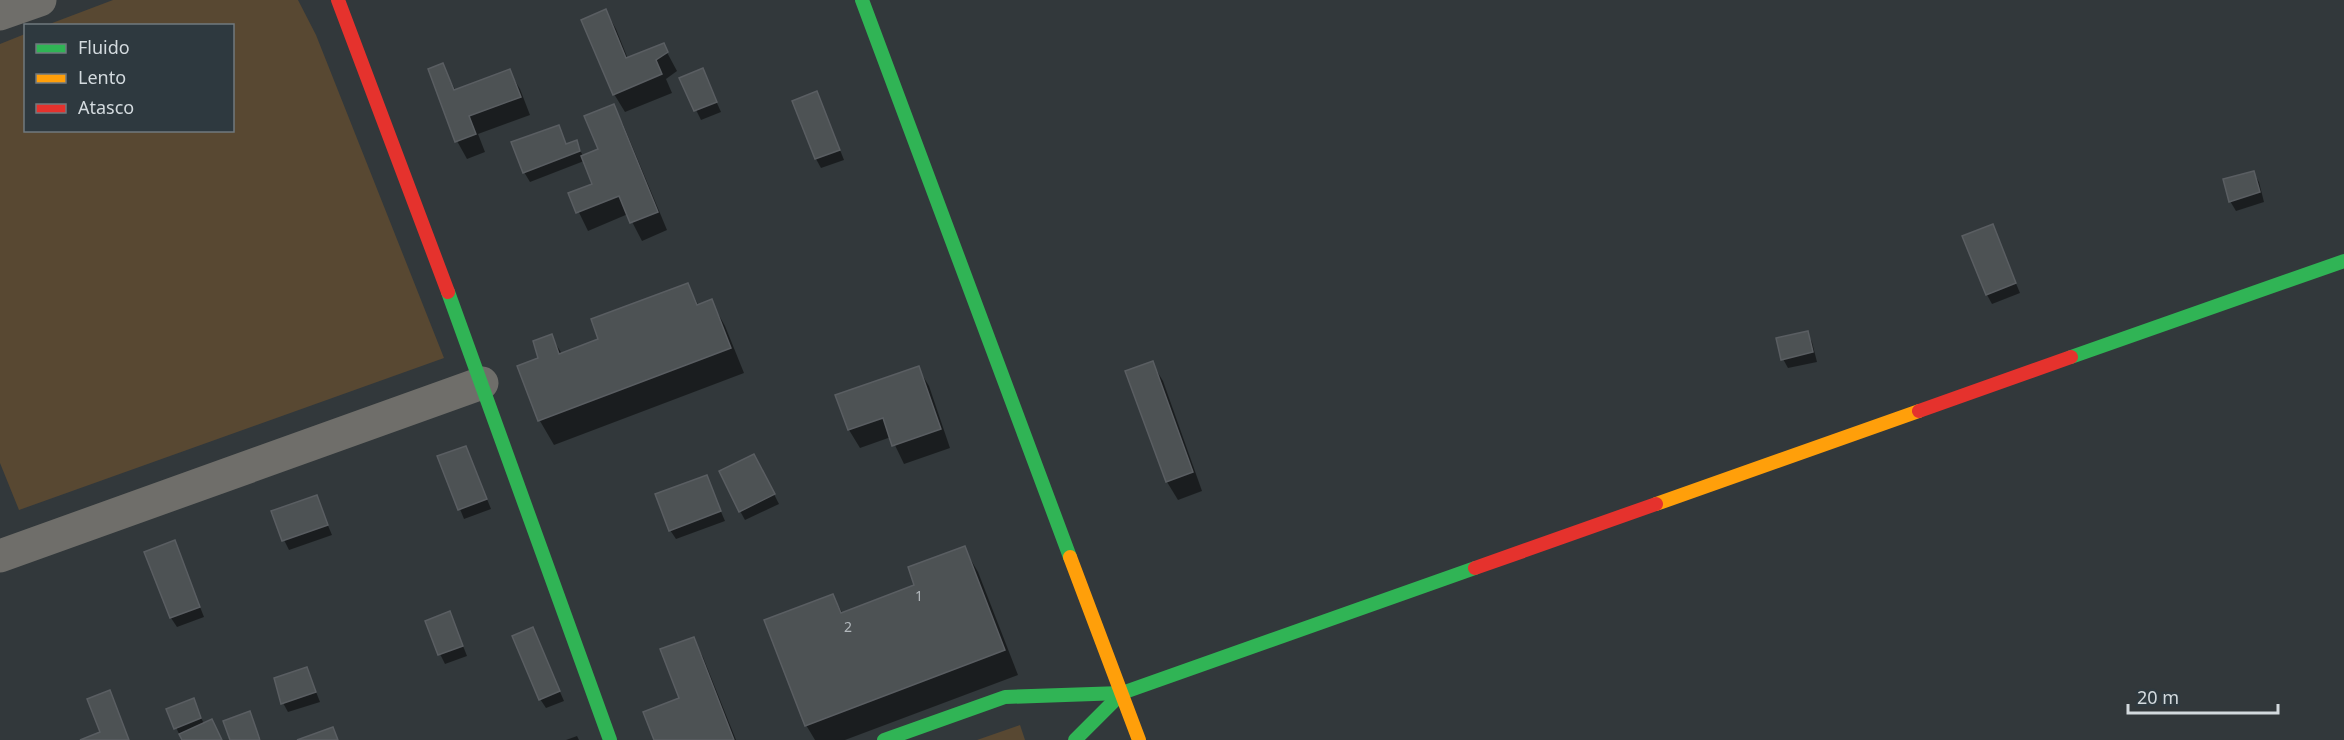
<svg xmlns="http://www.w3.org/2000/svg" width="2344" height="740" viewBox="0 0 2344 740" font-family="'Noto Sans',sans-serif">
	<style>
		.green { fill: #584832 }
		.shadow { fill: #0007 }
		.building { fill: #4d5254; stroke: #5a5e62; stroke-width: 1.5 }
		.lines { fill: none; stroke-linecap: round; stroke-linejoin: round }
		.street { stroke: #6f6e6a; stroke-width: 33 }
		.fast { stroke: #30b455; stroke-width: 14 }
		.slow { stroke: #ff9f0a; stroke-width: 14 }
		.jam { stroke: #e5322d; stroke-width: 14 }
		.labels { text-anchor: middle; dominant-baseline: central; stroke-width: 5; stroke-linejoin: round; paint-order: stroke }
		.number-label { font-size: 14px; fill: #b2b8bc }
	</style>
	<rect width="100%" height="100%" fill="#32383b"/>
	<!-- green -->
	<g class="green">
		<path d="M113 0H298L316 35 444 358 19 510 0 463V44L25 34 26 130H232V26L47 25Z"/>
		<path d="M1020 725 1025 740H977Z"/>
	</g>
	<!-- shadow -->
	<g class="shadow">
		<path d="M606 11 616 29 628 59 663 45 677 71 666 79 672 93 625 112 614 94Z"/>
		<path d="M442 65 456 91 509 71 520 89 530 115 478 134 485 152 467 159 457 141Z"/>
		<path d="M702 70 721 112 701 120 681 79Z"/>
		<path d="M817 92 844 160 821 168 816 159Z"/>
		<path d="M613 106 623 124 667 230 642 241 628 214 588 231 570 194 593 184 584 161 530 182 524 172 558 127 567 146 576 142 583 156 600 150Z"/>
		<path d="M2253 172 2259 182 2264 202 2236 211 2230 201Z"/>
		<path d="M1992 226 2020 293 1992 304 1987 295Z"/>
		<path d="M687 284 699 306 711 301 725 326 744 373 554 445 540 421 519 367 540 359 551 336 562 354 600 340Z"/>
		<path d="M1807 333 1812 342 1817 362 1788 368 1783 359Z"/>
		<path d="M1152 363 1163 381 1202 491 1178 500 1167 482 1127 372Z"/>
		<path d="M918 368 929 386 950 448 904 464 891 437 860 448 849 430 837 396Z"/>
		<path d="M466 447 491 509 464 519 439 457Z"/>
		<path d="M759 465 779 504 745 520 740 511Z"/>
		<path d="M706 477 725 521 676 539 670 530Z"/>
		<path d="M316 497 332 535 289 550 284 540Z"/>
		<path d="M174 542 204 617 177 627 171 618Z"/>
		<path d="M964 548 978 572 1018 675 845 740H815L806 725 833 596 843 614 916 586Z"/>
		<path d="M450 613 467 656 445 664 440 654Z"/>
		<path d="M537 639 564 701 546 708 540 699Z"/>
		<path d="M693 639 703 657 736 740H656L681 699Z"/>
		<path d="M307 669 320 702 288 712 283 703Z"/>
		<path d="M193 700 204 724 222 740H184L181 738 168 710Z"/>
		<path d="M249 713 261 740H231Z"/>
		<path d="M577 736 579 740H566Z"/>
	</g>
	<!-- building -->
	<g class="building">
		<path d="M606 9 626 58 664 43 668 52 656 60 662 74 613 95 581 20Z"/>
		<path d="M443 63 454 90 510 69 521 97 469 116 476 134 455 142 428 69Z"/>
		<path d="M703 68 717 102 694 111 679 78Z"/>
		<path d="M817 91 840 150 815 159 792 101Z"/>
		<path d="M614 104 658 212 630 223 619 196 576 213 568 193 592 184 581 156 598 149 584 116Z"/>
		<path d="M559 125 566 144 577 140 580 151 523 173 511 142Z"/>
		<path d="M2254 171 2260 192 2229 202 2223 179Z"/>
		<path d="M1993 224 2016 283 1986 295 1962 236Z"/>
		<path d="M688 283 697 305 712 299 731 348 538 421 517 366 538 358 533 341 552 334 559 354 598 339 591 319Z"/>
		<path d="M1808 331 1813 352 1781 360 1776 338Z"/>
		<path d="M1153 361 1193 472 1166 482 1125 371Z"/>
		<path d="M919 366 941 429 892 446 883 418 848 430 835 395Z"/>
		<path d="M466 446 487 499 458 510 437 456Z"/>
		<path d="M754 454 775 494 739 512 719 471Z"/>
		<path d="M707 475 721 511 669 531 655 494Z"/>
		<path d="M317 495 328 525 282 541 271 511Z"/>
		<path d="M175 540 200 607 170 618 144 552Z"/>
		<path d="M965 546 1005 650 805 726 764 620 833 594 841 613 914 585 908 567Z"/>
		<path d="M450 611 463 646 438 655 425 621Z"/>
		<path d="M533 627 560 691 539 700 512 636Z"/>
		<path d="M694 637 734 740H654L643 712 679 698 660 649Z"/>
		<path d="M307 667 316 692 281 704 274 678Z"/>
		<path d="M110 690 129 740H80L100 732 87 699Z"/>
		<path d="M194 698 201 718 174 729 166 709Z"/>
		<path d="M250 711 260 740H230L223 721Z"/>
		<path d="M212 719 222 740H182L179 734Z"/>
		<path d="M333 727 338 740H297Z"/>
	</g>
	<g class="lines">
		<!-- street -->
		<g class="street">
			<path d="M0 14 40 0"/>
			<path d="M0 556 482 383"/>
		</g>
		<!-- fast -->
		<g class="fast">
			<path d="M862 0 1070 557"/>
			<path d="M448 292 610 740"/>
			<path d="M2071 357 2344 261"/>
			<path d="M884 740 1005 697 1122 693 1475 568"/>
			<path d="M1075 740 1122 693"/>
		</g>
		<!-- slow -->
		<g class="slow">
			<path d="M1656 504 1919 411"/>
			<path d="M1070 557 1139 740"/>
		</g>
		<!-- jam -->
		<g class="jam">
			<path d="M338 0 448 292"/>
			<path d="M1919 411 2071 357"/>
			<path d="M1475 568 1656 504"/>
		</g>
	</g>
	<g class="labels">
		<!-- number labels -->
		<g class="number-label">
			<text x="919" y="595">1</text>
			<text x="848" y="626">2</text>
		</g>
	</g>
	<!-- legend -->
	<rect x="24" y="24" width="210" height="108" fill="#2e393f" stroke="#70797f" stroke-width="1.5"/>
	<rect x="36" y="44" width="30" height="9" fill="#30b455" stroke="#70797f" stroke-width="1.5"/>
	<text x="78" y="54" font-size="18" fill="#d3dade">Fluido</text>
	<rect x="36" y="74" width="30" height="9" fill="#ff9f0a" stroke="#70797f" stroke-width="1.5"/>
	<text x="78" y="84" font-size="18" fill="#d3dade">Lento</text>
	<rect x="36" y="104" width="30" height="9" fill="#e5322d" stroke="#70797f" stroke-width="1.5"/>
	<text x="78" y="114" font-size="18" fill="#d3dade">Atasco</text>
	<!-- scale -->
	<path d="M2128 704v9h150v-9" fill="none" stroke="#d3dade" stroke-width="3"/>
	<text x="2137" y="704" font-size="18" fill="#d3dade" stroke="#2e393f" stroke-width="4.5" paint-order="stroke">20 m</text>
</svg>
